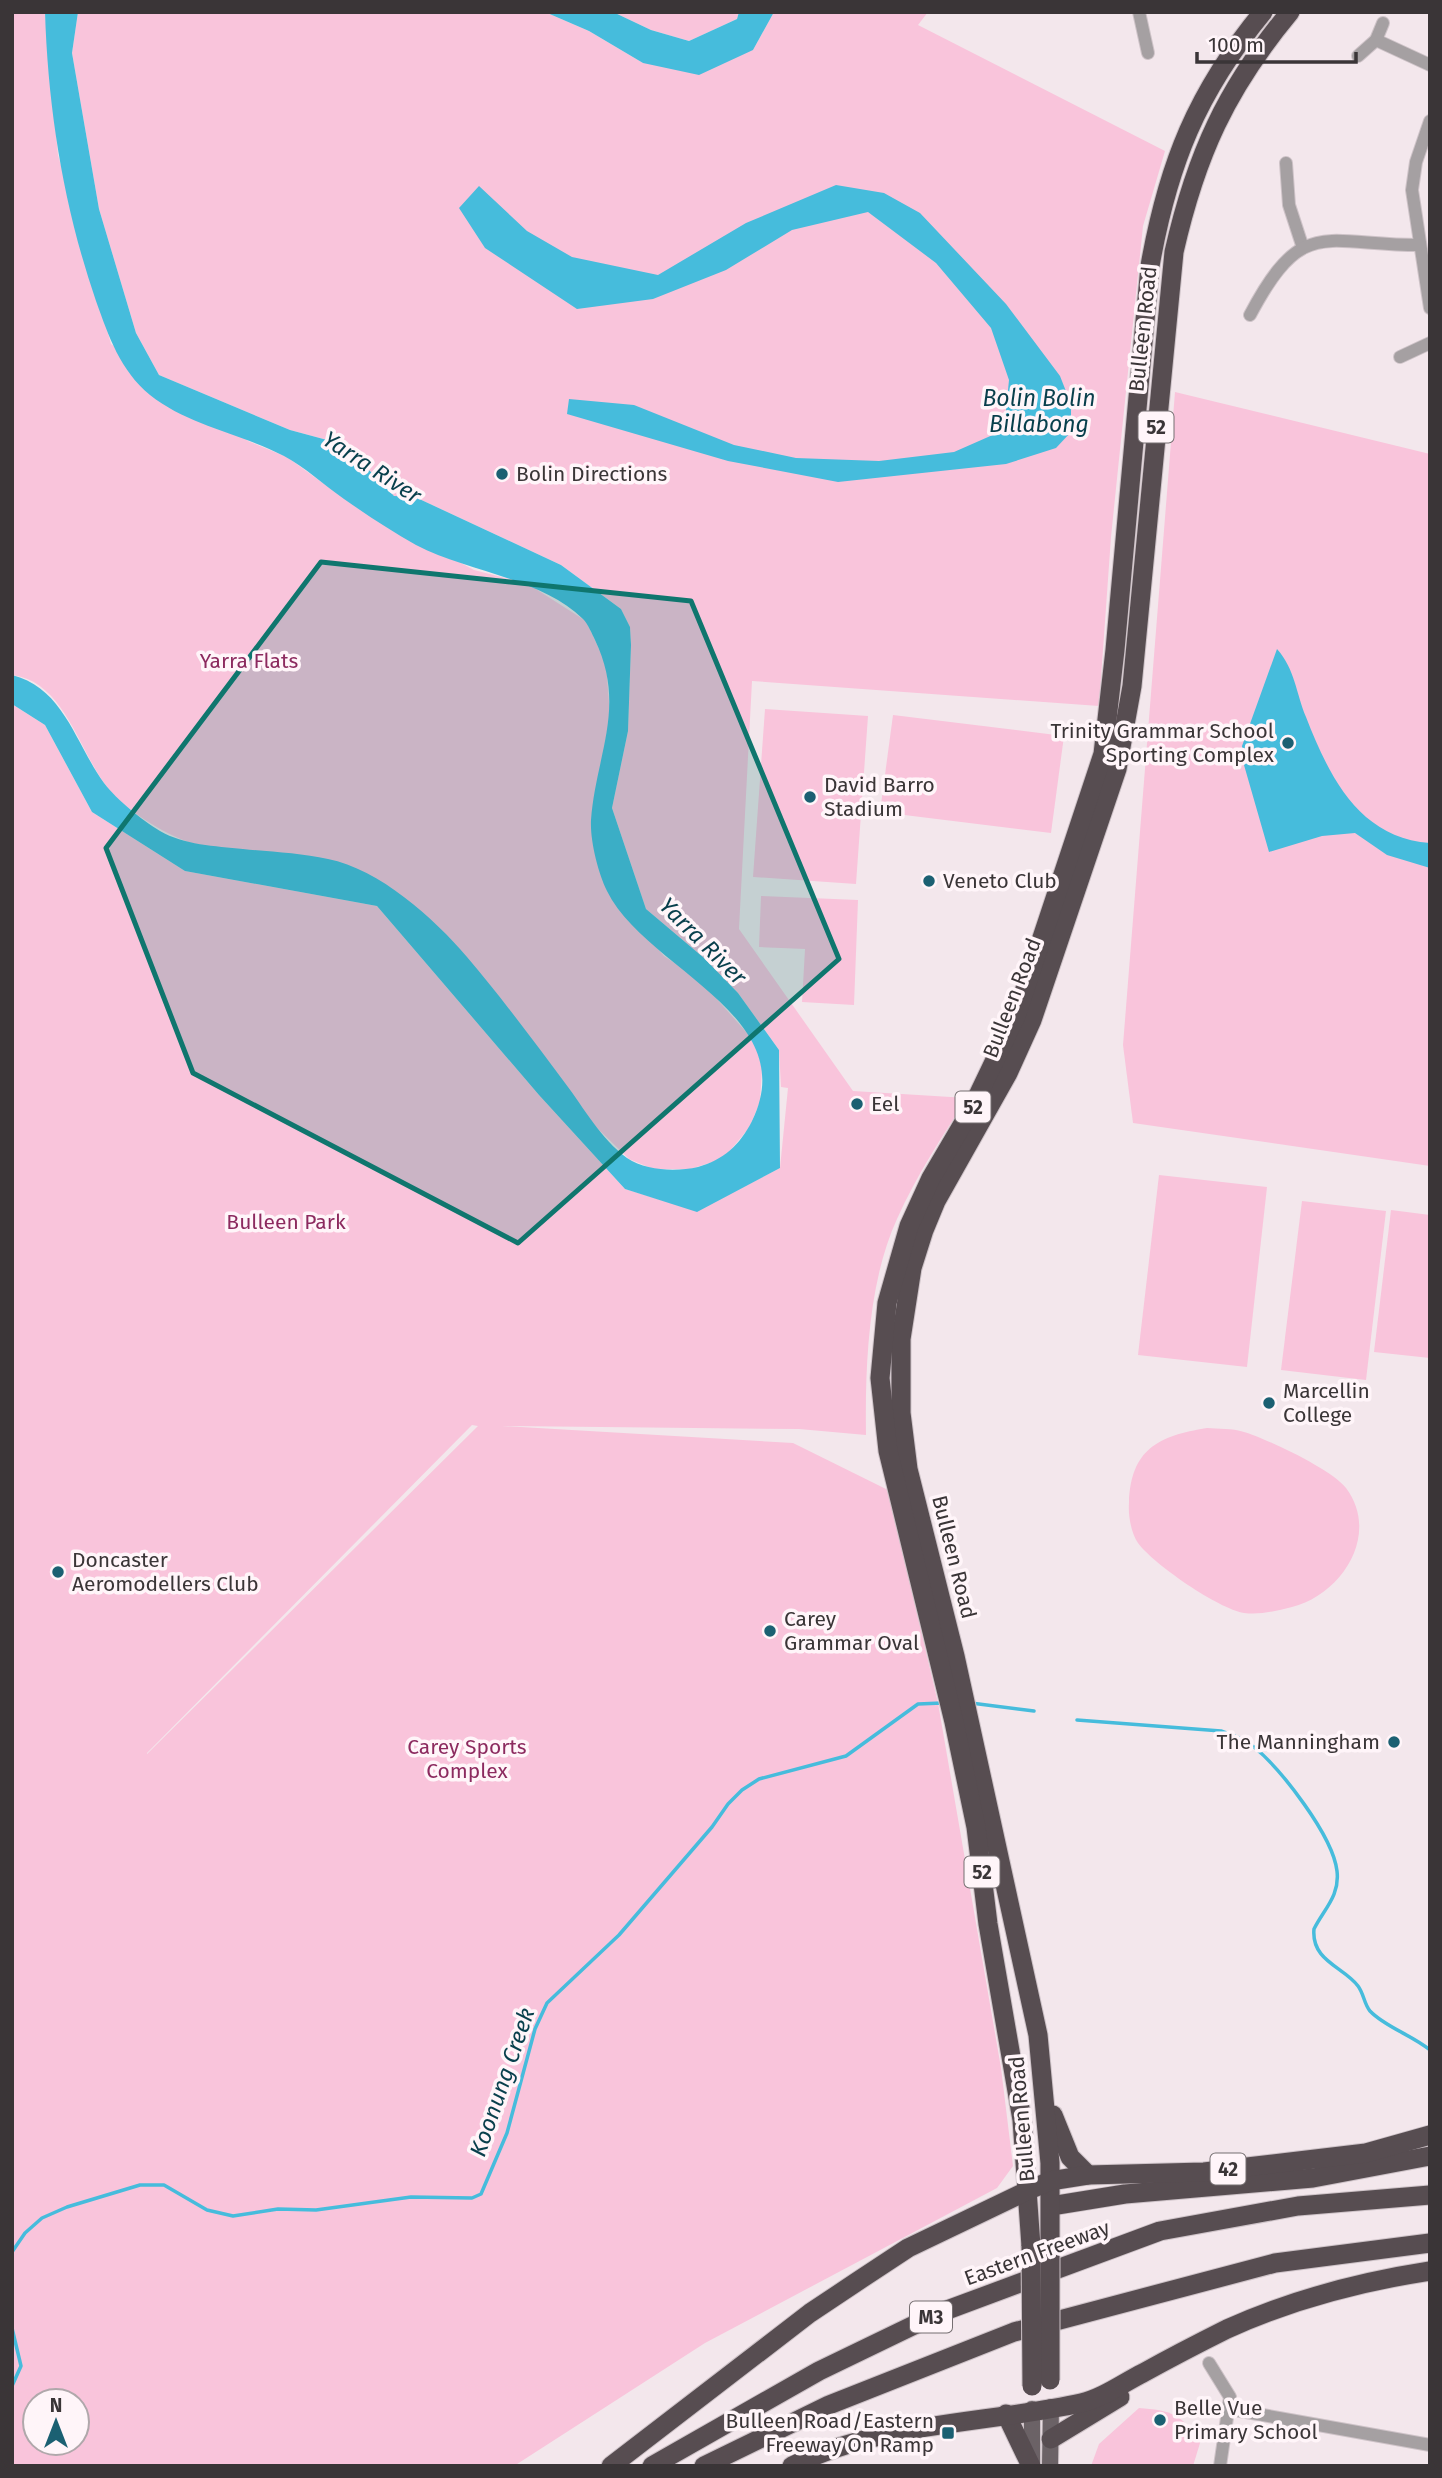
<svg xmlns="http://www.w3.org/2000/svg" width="1442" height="2478" viewBox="0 0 1442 2478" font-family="'Fira Sans',sans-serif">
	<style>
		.green { fill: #f9c4db; fill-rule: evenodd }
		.water { fill: #46bcdc }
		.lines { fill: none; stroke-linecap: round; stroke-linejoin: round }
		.stream { stroke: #46bcdc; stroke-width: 3.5 }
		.minor-casing { stroke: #cec3c8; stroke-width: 14 }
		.major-casing { stroke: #cec3c8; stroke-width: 18 }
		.highway-casing { stroke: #cec3c8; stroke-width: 21 }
		.minor { stroke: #a5a0a2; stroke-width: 12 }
		.major { stroke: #6b6266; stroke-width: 16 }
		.highway { stroke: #574d51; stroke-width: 19 }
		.highway-bridge-casing { stroke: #cec3c8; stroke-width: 21; stroke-linecap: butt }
		.highway-bridge { stroke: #574d51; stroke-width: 19 }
		.marked { fill: #0f766e; fill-opacity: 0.2; stroke: #0f766e; stroke-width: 5; stroke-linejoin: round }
		.poi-dot { fill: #1b6072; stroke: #fff5f9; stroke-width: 2.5 }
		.labels { text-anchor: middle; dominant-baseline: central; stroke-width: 7; stroke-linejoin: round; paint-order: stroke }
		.shield { fill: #fff5f9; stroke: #756f71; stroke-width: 2 }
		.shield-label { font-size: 19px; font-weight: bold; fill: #3a3537 }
		.street-label { font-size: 21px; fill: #3a3537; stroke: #fff5f9 }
		.poi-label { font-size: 21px; fill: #3a3537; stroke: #fff5f9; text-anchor: start }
		.park-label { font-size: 21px; fill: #8c2a5f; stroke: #fff5f9 }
		.water-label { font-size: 23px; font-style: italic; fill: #083f4c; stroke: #fff5f9 }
	</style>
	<rect width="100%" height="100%" fill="#f3e7ec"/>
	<!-- green -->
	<g class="green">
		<path d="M12 12H45L58 155 111 344 248 441 287 457 349 502 474 570 528 584 586 621 606 664 610 715 591 823 596 855 608 892 664 956 700 980 755 1042 762 1069 760 1102 749 1128 723 1159 690 1169H653L629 1159 594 1125 462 952 426 916 388 886 191 843C163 833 126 811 107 787 79 751 64 681 12 675Z"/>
		<path d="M78 12H545L589 31 643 63 753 50 774 12H928L918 25 1165 151 1143 226 1111 537 1099 706 752 681 739 929 853 1091 967 1098C942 1137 916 1176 897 1219 868 1282 865 1367 866 1435L799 1429 502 1426 793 1443 888 1490 938 1703 1001 2068 1013 2166 997 2188 705 2343 514 2466H12V704L45 725 92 812 185 871 377 906 539 1095 625 1189 697 1211 780 1168 788 1088 781 1087 779 1050 738 993 704 958 646 909 612 808 628 731 631 645 630 627 621 609 561 565 415 497 394 496 370 471 327 440 290 430 159 375 136 333 99 209 72 53ZM472 1425 478 1426 147 1754V1753ZM35 2401H77V2443H35Z"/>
		<path d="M613 12H739L737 19 689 41 651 30Z"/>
		<path d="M1175 392 1430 454V1166L1133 1123 1123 1045Z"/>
		<path d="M765 709 868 716 856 884 753 877Z"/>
		<path d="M893 715 1064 736 1051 833 880 812Z"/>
		<path d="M761 896 858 900 854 1005 802 1002 805 949 759 947Z"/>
		<path d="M1159 1175 1267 1187 1247 1367 1138 1355Z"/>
		<path d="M1302 1201 1386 1211 1366 1380 1281 1370Z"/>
		<path d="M1391 1210 1430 1215V1358L1374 1352Z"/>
		<path d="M1207 1428C1218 1429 1232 1428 1244 1432 1267 1439 1331 1469 1346 1488 1381 1535 1341 1595 1292 1607 1276 1611 1260 1615 1244 1613 1219 1609 1153 1564 1138 1543 1131 1533 1128 1515 1129 1503 1131 1449 1158 1436 1207 1428Z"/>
		<path d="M1139 2408C1170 2410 1183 2414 1200 2443L1193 2466H1091L1099 2444Z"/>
	</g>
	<!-- water -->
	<g class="water">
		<path d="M45 12H78L72 53 99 209 136 333 159 375 290 430 327 440 370 471 394 496 415 497 561 565 621 609 630 627 631 645 628 731 612 808 646 909 704 958 738 993 779 1050 780 1168 697 1212 625 1189 539 1095 377 906 185 871 92 812 45 725 12 704V675C64 688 75 743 104 783 117 800 142 820 160 831 184 845 215 846 243 849 271 852 301 853 328 859 379 869 434 918 467 957 501 997 533 1040 565 1083 584 1108 601 1139 627 1158 647 1171 676 1172 698 1167 723 1160 740 1145 752 1121 804 1015 645 969 607 891 598 872 590 841 591 820 596 754 627 707 595 640 592 634 588 624 583 619 541 578 468 572 416 545 391 531 367 515 344 499 324 485 305 467 284 456 240 433 189 426 150 395 120 370 109 337 96 301 64 208 48 111 45 12Z"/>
		<path d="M545 12H613L651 30 689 41 737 19 739 12H774L753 50 699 75 643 63 589 31Z"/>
		<path d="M836 185 884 193 920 213 1006 304 1060 376 1071 404V432L1056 448 1006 464 838 482 728 461 567 414 569 399 634 405 734 445 796 458 879 461 954 452 1004 430 1009 380 991 328 936 263 868 212 792 230 726 270 653 299 577 309 485 248 459 208 479 186 527 231 572 257 658 275 746 223Z"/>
		<path d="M1277 649C1295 669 1296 693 1306 717 1329 776 1359 838 1430 843V868L1387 855 1355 833 1322 836 1269 852 1244 765 1242 746Z"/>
	</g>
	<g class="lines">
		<!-- stream -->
		<g class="stream">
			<path d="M971 1703 1034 1711"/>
			<path d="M1077 1720 1221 1731C1233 1735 1244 1739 1254 1747 1281 1769 1333 1836 1337 1871 1340 1896 1324 1909 1314 1929 1311 1961 1344 1967 1358 1986 1364 1994 1364 2004 1370 2011 1385 2027 1412 2035 1430 2050"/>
			<path d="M12 2252 25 2233 42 2218 67 2207 140 2185H164L207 2210 233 2216 278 2209 316 2210 411 2197 472 2198 481 2194 507 2133 535 2029 547 2003 619 1935 712 1827 728 1804 742 1790 759 1779 846 1756 918 1704 942 1703"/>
			<path d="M12 2328 21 2366 12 2386"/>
		</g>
		<defs>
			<g id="minor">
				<path d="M1139 12 1148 53"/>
				<path d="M1376 40 1430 65"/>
				<path d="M1358 56 1376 40 1383 23"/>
				<path d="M1430 121 1416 162 1412 190 1430 308"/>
				<path d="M1286 163 1289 205 1303 248"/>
				<path d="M1250 315C1303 215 1324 245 1419 245"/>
				<path d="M1400 357 1430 343"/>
				<path d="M1209 2363 1230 2397 1220 2466"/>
				<path d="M1229 2409 1430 2445"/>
			</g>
			<g id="major">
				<path d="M1032 2409V2466"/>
				<path d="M1050 2466 1051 2407"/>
			</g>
			<g id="highway">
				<path d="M1053 2115 1070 2157 1088 2175"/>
				<path d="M1051 2206 1125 2194 1313 2178 1430 2156"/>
				<path d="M1050 2241V2163L1038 2035 955 1656 908 1469 901 1413V1339L912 1268 924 1230 936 1201 1008 1073 1032 1020 1117 769 1132 686 1174 252C1196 155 1226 89 1290 12"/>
				<path d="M1031 2246 1022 2120 988 1924 976 1827 954 1722 888 1451 880 1378 887 1303 909 1226 931 1178 971 1110 1016 1016 1103 754 1115 650 1150 266C1168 164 1197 92 1263 12"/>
				<path d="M1006 2414 1031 2466"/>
				<path d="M1051 2439 1120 2397"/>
				<path d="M611 2466 810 2313 855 2283 908 2248 1029 2190 1050 2181 1088 2175 1204 2172 1366 2153 1430 2135"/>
				<path d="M652 2466 819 2371 939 2313 1160 2231 1298 2206 1430 2195"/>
				<path d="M704 2466 829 2405 1014 2332 1275 2263 1430 2243"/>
				<path d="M792 2466C882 2422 985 2424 1081 2403 1103 2398 1123 2383 1143 2373 1170 2358 1199 2343 1227 2329 1293 2299 1359 2282 1430 2271"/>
			</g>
		</defs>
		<!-- minor casing -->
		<use href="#minor" class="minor-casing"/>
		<!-- major casing -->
		<use href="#major" class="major-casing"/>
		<!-- highway casing -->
		<use href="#highway" class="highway-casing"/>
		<!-- minor -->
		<use href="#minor" class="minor"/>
		<!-- major -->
		<use href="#major" class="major"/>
		<!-- highway -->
		<use href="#highway" class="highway"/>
		<defs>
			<g id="highway-bridge">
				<path d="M1050 2241V2380"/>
				<path d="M1031 2246 1032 2386"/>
			</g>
		</defs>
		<!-- highway-bridge casing -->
		<use href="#highway-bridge" class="highway-bridge-casing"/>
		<!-- highway-bridge -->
		<use href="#highway-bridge" class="highway-bridge"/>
	</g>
	<!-- marked area -->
	<path class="marked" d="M321 562 691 601 839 959 518 1243 193 1073 106 848Z"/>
	<!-- markers -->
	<g class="poi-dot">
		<circle cx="502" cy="474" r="7"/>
		<circle cx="1288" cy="743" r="7"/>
		<circle cx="810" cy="797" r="7"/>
		<circle cx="929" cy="881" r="7"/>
		<circle cx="857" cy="1104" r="7"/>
		<circle cx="1269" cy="1403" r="7"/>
		<circle cx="58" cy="1572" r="7"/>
		<circle cx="770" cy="1631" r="7"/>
		<circle cx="1394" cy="1742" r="7"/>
		<circle cx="1160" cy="2420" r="7"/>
		<rect x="941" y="2426" width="14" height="14" rx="3.5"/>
	</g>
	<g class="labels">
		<!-- shield labels -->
		<g class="shield">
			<rect x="1138.5" y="411.5" width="35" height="31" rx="5"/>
			<rect x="955.5" y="1091.5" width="35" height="31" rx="5"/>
			<rect x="964.5" y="1856.5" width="35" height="31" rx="5"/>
			<rect x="1210.5" y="2153.5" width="35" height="31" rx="5"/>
			<rect x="910" y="2301.5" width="42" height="31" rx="5"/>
		</g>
		<g class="shield-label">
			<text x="1156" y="427">52</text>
			<text x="973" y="1107">52</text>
			<text x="982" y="1872">52</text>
			<text x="1228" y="2169">42</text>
			<text x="931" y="2317">M3</text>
		</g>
		<!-- street labels -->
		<g class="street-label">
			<text transform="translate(1143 329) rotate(-84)">Bulleen Road</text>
			<text transform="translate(1012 998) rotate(-69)">Bulleen Road</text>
			<text transform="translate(954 1557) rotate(76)">Bulleen Road</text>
			<text transform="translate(1022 2119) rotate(-95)">Bulleen Road</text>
			<text transform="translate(1037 2253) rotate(-20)">Eastern Freeway</text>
		</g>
		<!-- poi labels -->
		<g class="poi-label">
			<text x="516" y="474">Bolin Directions</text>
			<text x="1274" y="731" text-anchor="end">Trinity Grammar School<tspan x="1274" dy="24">Sporting Complex</tspan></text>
			<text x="824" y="785">David Barro<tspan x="824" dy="24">Stadium</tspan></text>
			<text x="943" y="881">Veneto Club</text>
			<text x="871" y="1104">Eel</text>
			<text x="1283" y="1391">Marcellin<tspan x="1283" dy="24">College</tspan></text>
			<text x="72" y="1560">Doncaster<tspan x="72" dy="24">Aeromodellers Club</tspan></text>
			<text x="784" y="1619">Carey<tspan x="784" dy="24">Grammar Oval</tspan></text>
			<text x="1380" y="1742" text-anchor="end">The Manningham</text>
			<text x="1174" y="2408">Belle Vue<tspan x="1174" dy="24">Primary School</tspan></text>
			<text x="934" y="2421" text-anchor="end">Bulleen Road/Eastern<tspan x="934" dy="24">Freeway On Ramp</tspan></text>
		</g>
		<!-- park labels -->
		<g class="park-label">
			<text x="249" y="661">Yarra Flats</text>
			<text x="286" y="1222">Bulleen Park</text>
			<text x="467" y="1747">Carey Sports<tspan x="467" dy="24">Complex</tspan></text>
		</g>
		<!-- water labels -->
		<g class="water-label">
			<text x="1039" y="398">Bolin Bolin<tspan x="1039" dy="26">Billabong</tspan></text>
			<text transform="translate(372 467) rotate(33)">Yarra River</text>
			<text transform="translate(703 941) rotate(45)">Yarra River</text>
			<text transform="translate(502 2082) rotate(-71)">Koonung Creek</text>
		</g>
	</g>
	<!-- border -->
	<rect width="1442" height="2478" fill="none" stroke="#3a3537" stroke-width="28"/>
	<!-- north arrow -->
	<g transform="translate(56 2422)"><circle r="33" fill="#fff5f9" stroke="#b0a8ab" stroke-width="2"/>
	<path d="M0-5L12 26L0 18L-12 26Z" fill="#1b6072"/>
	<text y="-10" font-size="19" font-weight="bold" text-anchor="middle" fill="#3a3537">N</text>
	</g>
	<!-- scale -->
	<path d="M1197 52v10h159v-10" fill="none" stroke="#3a3537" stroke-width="3.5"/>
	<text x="1208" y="52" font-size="21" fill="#3a3537" stroke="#fff5f9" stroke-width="5" paint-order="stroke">100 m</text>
</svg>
